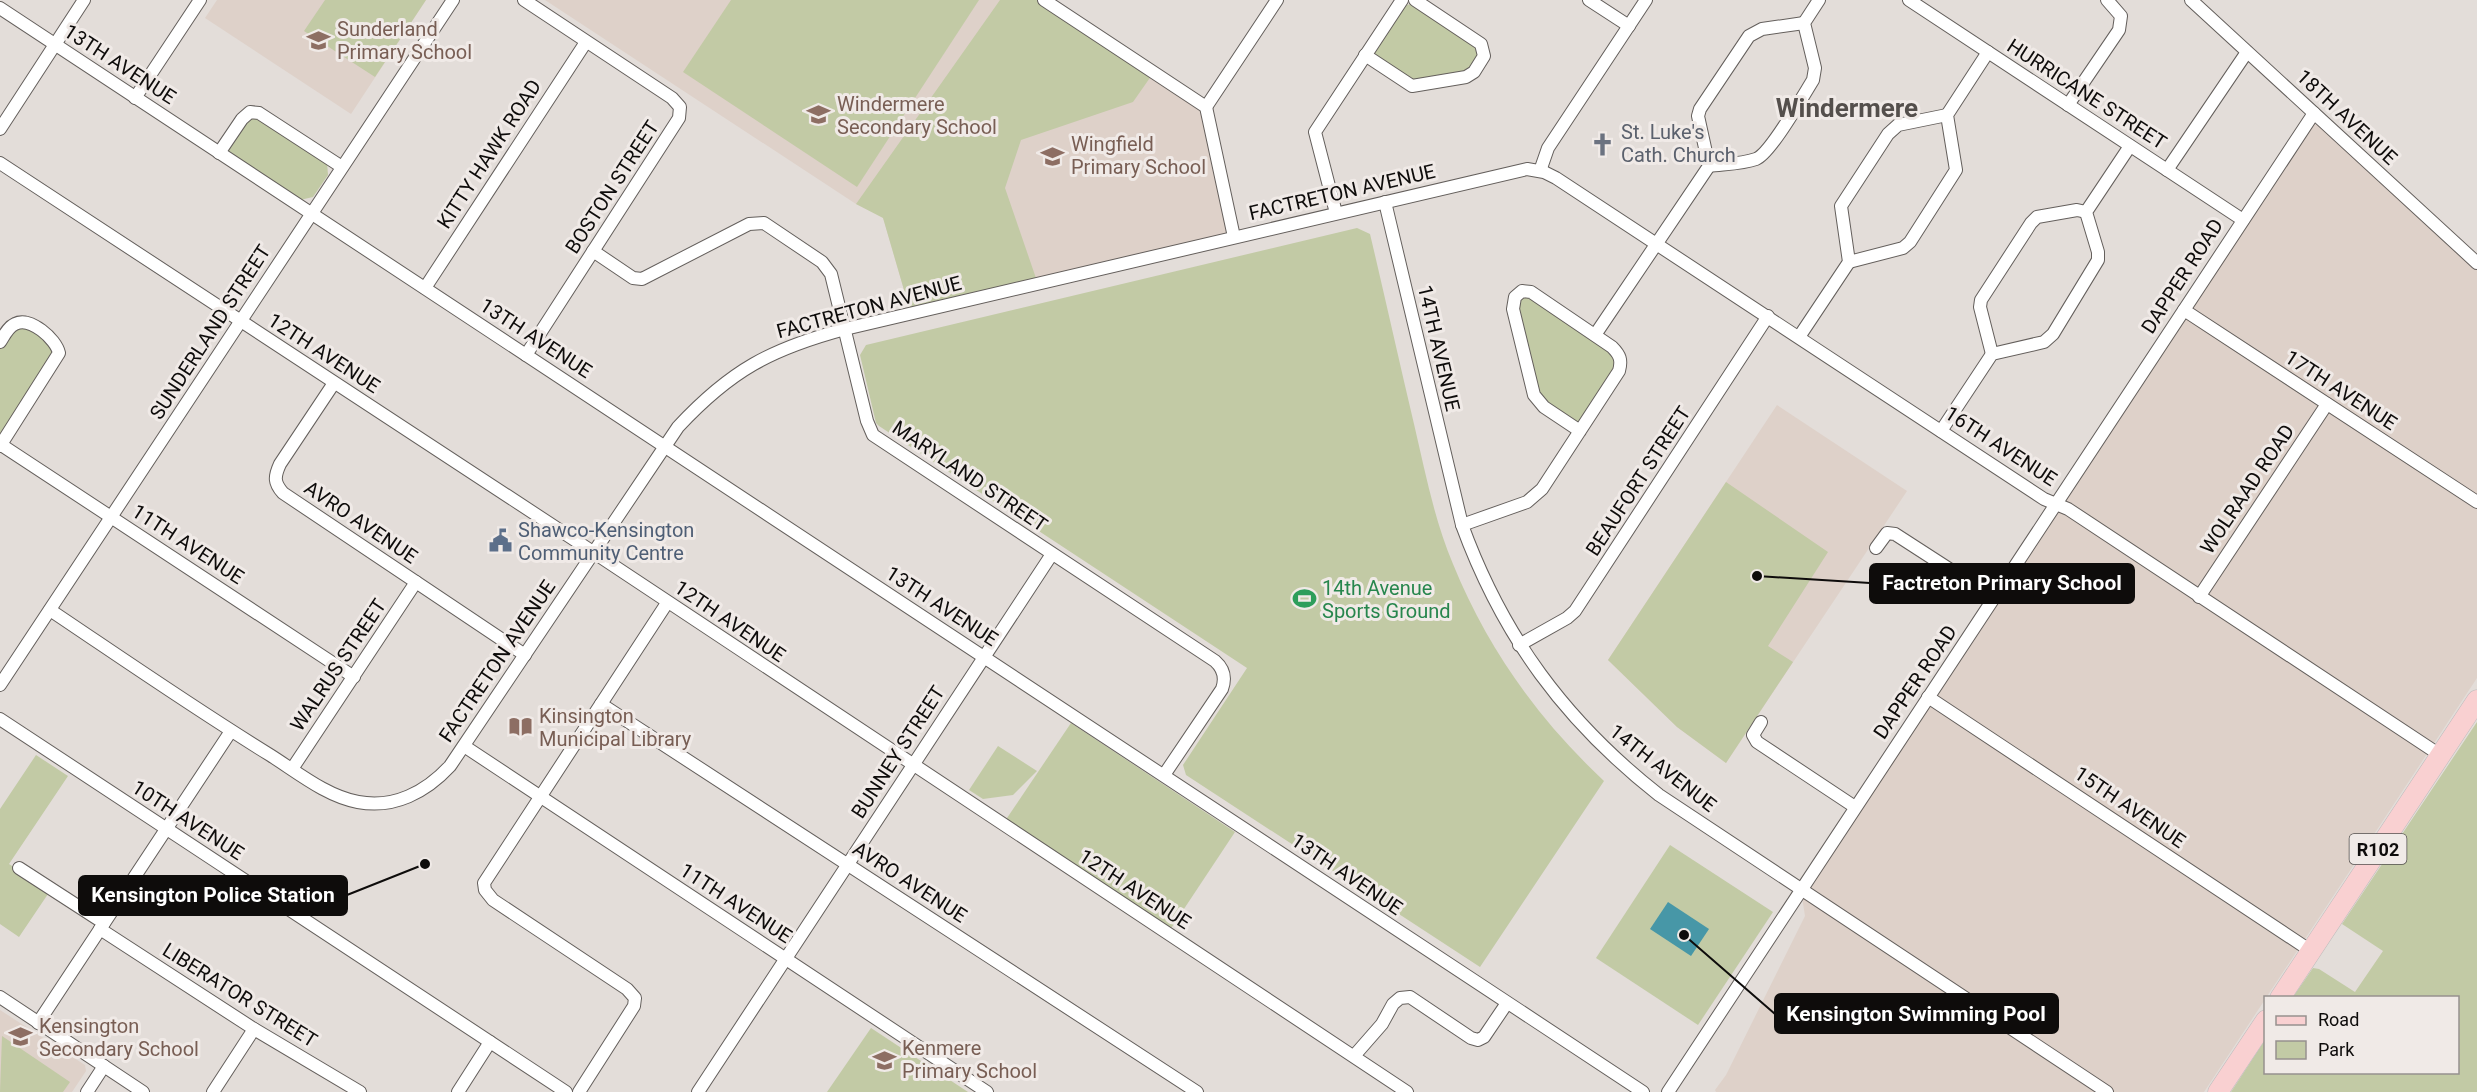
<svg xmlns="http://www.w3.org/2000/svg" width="2477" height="1092" viewBox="0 0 2477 1092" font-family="Roboto,sans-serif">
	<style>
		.built { fill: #ded1c9 }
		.green { fill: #c2caa5 }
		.water { fill: #4797a7 }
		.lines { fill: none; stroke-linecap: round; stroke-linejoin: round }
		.street-casing { stroke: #645f5c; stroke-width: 14 }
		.primary-casing { stroke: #bcbbbb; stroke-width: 21 }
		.street { stroke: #fff; stroke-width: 12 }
		.primary { stroke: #f9d0d1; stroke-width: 20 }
		.labels { text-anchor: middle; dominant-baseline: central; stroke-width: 6; stroke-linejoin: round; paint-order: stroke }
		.shield { fill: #f0eae7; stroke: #524f4d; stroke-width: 1.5 }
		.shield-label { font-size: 18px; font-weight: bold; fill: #0e0c0b }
		.education-label { font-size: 20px; fill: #785e54; stroke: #f0eae7; text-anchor: start }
		.street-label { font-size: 20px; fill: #0e0c0b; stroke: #f0eae7 }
		.worship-label { font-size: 20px; fill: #5b616d; stroke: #f0eae7; text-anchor: start }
		.service-label { font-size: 20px; fill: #4e5e75; stroke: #f0eae7; text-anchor: start }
		.leisure-label { font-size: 20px; fill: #27864d; stroke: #f0eae7; text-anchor: start }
		.district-label { font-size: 26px; font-weight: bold; fill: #544f4c; stroke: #f0eae7 }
		.leader { fill: none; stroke: #0e0c0b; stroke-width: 2 }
		.callout-dot { fill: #0e0c0b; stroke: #f0eae7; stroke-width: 2 }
		.callout { fill: #0e0c0b; stroke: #0e0c0b; stroke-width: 2 }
		.callout-label { font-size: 21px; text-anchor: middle; font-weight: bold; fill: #fff }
	</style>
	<rect width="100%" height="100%" fill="#e3ddd9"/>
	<!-- built -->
	<g class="built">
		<path d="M217 0H426L351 114 205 18Z"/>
		<path d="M545 0H1044L1206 107 1234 237 911 314 883 217 856 204Z"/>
		<path d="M2314 113 2477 268V678L2204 1092H1716L1715 1090 1726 1075 1805 916 1801 890Z"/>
		<path d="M1777 405 1907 491 1726 763 1677 727 1608 660Z"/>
		<path d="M0 1010 85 1065 86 1071 72 1092H0Z"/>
	</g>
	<!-- green -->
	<g class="green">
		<path d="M325 0H426L375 77 304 31Z"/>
		<path d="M731 0H979L857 187 683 72Z"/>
		<path d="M1000 0H1044L1154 72 1133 102 1021 140 1005 188 1038 284 911 314 883 218 856 204Z"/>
		<path d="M1412 4 1476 45 1480 53 1470 70 1417 83 1376 57 1374 50 1406 5Z"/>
		<path d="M257 117 327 162 328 175 313 197 300 200 230 154 227 148 246 119Z"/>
		<path d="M1357 228 1370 234C1385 297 1399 361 1414 424 1425 471 1434 519 1453 564 1487 648 1538 719 1604 781L1480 967 1186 775 1183 765 1247 668 879 426 876 423 860 355 866 345Z"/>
		<path d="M1523 297H1529L1610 350 1617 363 1579 421 1575 422 1540 400 1517 304Z"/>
		<path d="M23 321 59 353 0 446V342Z"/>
		<path d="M1726 482 1828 552 1768 646 1793 662 1726 763 1677 727 1608 660Z"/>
		<path d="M2477 722V1092H2231L2265 1040 2266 1072H2458V998L2293 997 2313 968 2319 969 2355 992 2383 951 2342 924Z"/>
		<path d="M1071 723 1235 832 1170 930 1005 821Z"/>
		<path d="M998 746 1037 771 1013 795 983 799 969 790Z"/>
		<path d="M36 755 68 776 9 864 50 891 19 937 0 924V809Z"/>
		<path d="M1670 845 1773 912 1698 1025 1596 958Z"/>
		<path d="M871 1028 968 1092H827Z"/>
		<path d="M2 1036 70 1082 63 1092H0Z"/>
	</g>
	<!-- water -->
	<path class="water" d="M1668 902 1709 929 1691 956 1650 929Z"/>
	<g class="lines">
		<defs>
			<g id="street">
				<path d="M524 0 672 98 680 107 679 118 526 355"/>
				<path d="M1044 0 1206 107 1234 237"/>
				<path d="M1589 0 1629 26"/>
				<path d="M1909 0 2243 220"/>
				<path d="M2191 0 2477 263"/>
				<path d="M0 8 1643 1092"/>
				<path d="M1365 55 1412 86 1466 77 1474 72 1484 56 1481 44 1415 0"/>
				<path d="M135 98 200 0"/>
				<path d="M2068 105 2119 30 2121 16 2107 0"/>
				<path d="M1206 107 1277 0"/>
				<path d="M0 129 84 0"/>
				<path d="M219 153 242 119 250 112 259 113 342 167"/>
				<path d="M0 163 593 552 1407 1092"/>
				<path d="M1709 166C1724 164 1742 164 1756 159 1770 154 1803 96 1813 80L1815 68 1804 23 1819 0"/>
				<path d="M2167 170 2247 52"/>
				<path d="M1540 171 1548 148 1646 0"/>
				<path d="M1385 202 1462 525C1503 637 1565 721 1659 795L2107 1092"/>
				<path d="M1336 213 1315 132 1402 0"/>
				<path d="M593 251 633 278 642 279 749 224 764 223 822 262 831 274 867 421 873 435 1215 661C1224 669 1226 678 1222 689L1164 775"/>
				<path d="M1849 262 1903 248 1910 242 1956 170 1947 115 1988 52"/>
				<path d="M425 288 586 42"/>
				<path d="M2184 310 2477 502"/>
				<path d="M1595 335 1709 166 1698 116 1700 109 1749 36 1762 29 1804 23"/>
				<path d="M1799 337 1849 262 1841 206 1888 134 1898 125 1947 115"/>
				<path d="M0 342C4 336 8 327 15 324 30 316 56 339 59 353L0 446"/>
				<path d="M1992 354 1980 307 1981 300 2031 223 2037 217 2077 210 2086 212"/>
				<path d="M334 383 280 464C274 477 274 483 283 493L525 655"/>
				<path d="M1941 431 1992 354 2044 342 2053 334 2098 260V252L2086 212 2130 146"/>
				<path d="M0 444 354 677"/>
				<path d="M1462 525 1527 502 1542 489 1619 371C1622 360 1620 355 1612 347L1531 292 1522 291 1515 297 1513 309 1534 395 1544 407 1580 431"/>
				<path d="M1876 548 1887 533 1895 534 1994 598"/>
				<path d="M2199 597 2327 404"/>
				<path d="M50 610C123 659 195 709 270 755 297 772 326 796 358 802 394 809 426 792 450 766L678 427C731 370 771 349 845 329L1527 169 1544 172 1556 178 2044 499 2068 509 2440 755"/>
				<path d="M1519 645 1567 618 1575 611 1768 316"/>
				<path d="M0 685 453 0"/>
				<path d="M1928 697 2311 951"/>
				<path d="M601 704 1197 1092"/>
				<path d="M0 719 566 1092"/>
				<path d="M1761 722 1753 735 1757 742 1855 807"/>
				<path d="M464 746 987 1092"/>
				<path d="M292 769 416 582"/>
				<path d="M19 868 104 923"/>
				<path d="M100 929 254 1029 360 1092"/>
				<path d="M0 997 143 1092"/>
				<path d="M38 1023 231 731"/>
				<path d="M1354 1056 1382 1024 1393 1004 1400 998 1410 997 1471 1038 1478 1040 1484 1037 1507 1003"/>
				<path d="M87 1092 104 1066"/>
				<path d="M213 1092 254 1029"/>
				<path d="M458 1092 490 1042"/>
				<path d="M579 1092 634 1006 635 998 627 989 493 900 485 890 484 883 667 603"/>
				<path d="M698 1092 1052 554"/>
				<path d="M1668 1092 2314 113"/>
			</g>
			<g id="primary">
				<path d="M2280 998 2477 700"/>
				<path d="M2218 1092 2266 1020"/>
			</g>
		</defs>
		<!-- street casing -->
		<use href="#street" class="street-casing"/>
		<!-- primary casing -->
		<use href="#primary" class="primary-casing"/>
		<!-- street -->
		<use href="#street" class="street"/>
		<!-- primary -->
		<use href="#primary" class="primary"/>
	</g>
	<!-- icons -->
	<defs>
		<symbol id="school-bare" viewBox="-9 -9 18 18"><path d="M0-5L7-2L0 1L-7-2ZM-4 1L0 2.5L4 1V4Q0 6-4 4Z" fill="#8d6e63" stroke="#f0eae7" stroke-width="2.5" paint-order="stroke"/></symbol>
		<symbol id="church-bare" viewBox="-9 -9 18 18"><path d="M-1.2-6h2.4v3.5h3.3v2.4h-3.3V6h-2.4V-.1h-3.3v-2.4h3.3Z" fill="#6b7280" stroke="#f0eae7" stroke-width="2.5" paint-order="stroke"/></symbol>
		<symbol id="civic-bare" viewBox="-9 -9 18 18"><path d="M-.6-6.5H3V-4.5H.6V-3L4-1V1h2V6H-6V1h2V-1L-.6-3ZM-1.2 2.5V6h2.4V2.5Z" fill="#5c6f8a" stroke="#f0eae7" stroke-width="2.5" paint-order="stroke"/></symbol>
		<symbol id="stadium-bare" viewBox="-9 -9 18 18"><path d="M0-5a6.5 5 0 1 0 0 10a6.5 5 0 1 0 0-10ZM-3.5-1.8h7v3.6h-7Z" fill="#2e9e5b" stroke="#f0eae7" stroke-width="2.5" paint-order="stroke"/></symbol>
		<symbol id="library-bare" viewBox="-9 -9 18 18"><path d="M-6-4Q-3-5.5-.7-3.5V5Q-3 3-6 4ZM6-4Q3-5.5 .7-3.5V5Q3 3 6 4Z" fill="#8d6e63" stroke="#f0eae7" stroke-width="2.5" paint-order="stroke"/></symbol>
	</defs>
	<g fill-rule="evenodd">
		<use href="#school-bare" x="302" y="24" width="33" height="33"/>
		<use href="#school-bare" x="802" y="98" width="33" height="33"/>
		<use href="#church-bare" x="1586" y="128" width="33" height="33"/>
		<use href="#school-bare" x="1036" y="140" width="33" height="33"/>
		<use href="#civic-bare" x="484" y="524" width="33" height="33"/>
		<use href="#stadium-bare" x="1288" y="582" width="33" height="33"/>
		<use href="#library-bare" x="504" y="710" width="33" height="33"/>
		<use href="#school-bare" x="4" y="1020" width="33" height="33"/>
		<use href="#school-bare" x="868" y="1044" width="33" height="33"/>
	</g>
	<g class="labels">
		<!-- shield labels -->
		<rect class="shield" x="2349.5" y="834" width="57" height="30" rx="4.5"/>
		<g class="shield-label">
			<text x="2378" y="849">R102</text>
		</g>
		<!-- education labels -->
		<g class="education-label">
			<text x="337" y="29">Sunderland<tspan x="337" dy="23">Primary School</tspan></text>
			<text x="837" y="104">Windermere<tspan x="837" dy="23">Secondary School</tspan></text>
			<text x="1071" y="144">Wingfield<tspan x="1071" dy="23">Primary School</tspan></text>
			<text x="539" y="716">Kinsington<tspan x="539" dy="23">Municipal Library</tspan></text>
			<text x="39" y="1026">Kensington<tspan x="39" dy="23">Secondary School</tspan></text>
			<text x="902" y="1048">Kenmere<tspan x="902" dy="23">Primary School</tspan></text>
		</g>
		<!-- street labels -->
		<g class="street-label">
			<text transform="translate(120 64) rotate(33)">13TH AVENUE</text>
			<text transform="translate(2087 94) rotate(33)">HURRICANE STREET</text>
			<text transform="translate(2347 117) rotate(43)">18TH AVENUE</text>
			<text transform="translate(489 154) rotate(-57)">KITTY HAWK ROAD</text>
			<text transform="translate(612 187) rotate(-57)">BOSTON STREET</text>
			<text transform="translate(1342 192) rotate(-13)">FACTRETON AVENUE</text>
			<text transform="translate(2182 276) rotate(-57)">DAPPER ROAD</text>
			<text transform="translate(869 307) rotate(-15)">FACTRETON AVENUE</text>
			<text transform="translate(210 332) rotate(-57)">SUNDERLAND STREET</text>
			<text transform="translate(536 338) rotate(33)">13TH AVENUE</text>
			<text transform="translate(1439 348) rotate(77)">14TH AVENUE</text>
			<text transform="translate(324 353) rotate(33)">12TH AVENUE</text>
			<text transform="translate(2341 390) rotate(33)">17TH AVENUE</text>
			<text transform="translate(2001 446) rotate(33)">16TH AVENUE</text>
			<text transform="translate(970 476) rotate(34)">MARYLAND STREET</text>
			<text transform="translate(1638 481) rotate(-57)">BEAUFORT STREET</text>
			<text transform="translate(2247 489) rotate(-56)">WOLRAAD ROAD</text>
			<text transform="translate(361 522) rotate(34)">AVRO AVENUE</text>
			<text transform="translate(188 544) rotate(33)">11TH AVENUE</text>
			<text transform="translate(942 606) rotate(33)">13TH AVENUE</text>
			<text transform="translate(730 621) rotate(34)">12TH AVENUE</text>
			<text transform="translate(497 661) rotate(-56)">FACTRETON AVENUE</text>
			<text transform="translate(338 665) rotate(-56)">WALRUS STREET</text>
			<text transform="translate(1915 682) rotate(-56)">DAPPER ROAD</text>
			<text transform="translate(898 752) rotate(-57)">BUNNEY STREET</text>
			<text transform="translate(1663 768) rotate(38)">14TH AVENUE</text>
			<text transform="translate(2130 807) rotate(34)">15TH AVENUE</text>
			<text transform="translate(188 820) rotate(33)">10TH AVENUE</text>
			<text transform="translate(1347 874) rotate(34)">13TH AVENUE</text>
			<text transform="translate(910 882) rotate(33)">AVRO AVENUE</text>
			<text transform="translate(1135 889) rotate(33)">12TH AVENUE</text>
			<text transform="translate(736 903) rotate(33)">11TH AVENUE</text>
			<text transform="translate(240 995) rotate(32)">LIBERATOR STREET</text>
		</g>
		<!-- worship labels -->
		<g class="worship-label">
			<text x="1621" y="132">St. Luke's<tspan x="1621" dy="23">Cath. Church</tspan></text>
		</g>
		<!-- service labels -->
		<g class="service-label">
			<text x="518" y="530">Shawco-Kensington<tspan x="518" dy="23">Community Centre</tspan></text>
		</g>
		<!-- leisure labels -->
		<g class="leisure-label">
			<text x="1322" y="588">14th Avenue<tspan x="1322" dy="23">Sports Ground</tspan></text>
		</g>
		<!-- district labels -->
		<g class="district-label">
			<text x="1847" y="108">Windermere</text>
		</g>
	</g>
	<!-- callouts -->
	<path class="leader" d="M1757 576L1870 583M425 864L347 895M1684 935L1775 1014"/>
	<g class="callout-dot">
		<circle cx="1757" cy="576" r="6"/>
		<circle cx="425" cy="864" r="6"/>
		<circle cx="1684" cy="935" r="6"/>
	</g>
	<g class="callout">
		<rect x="1870" y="564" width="264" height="39" rx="6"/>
		<rect x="79" y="876" width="268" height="39" rx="6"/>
		<rect x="1775" y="994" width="283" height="39" rx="6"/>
	</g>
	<g class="callout-label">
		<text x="2002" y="590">Factreton Primary School</text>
		<text x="213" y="902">Kensington Police Station</text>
		<text x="1916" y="1021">Kensington Swimming Pool</text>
	</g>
	<!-- legend -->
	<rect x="2264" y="996" width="195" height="78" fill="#f0eae7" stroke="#96918f" stroke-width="1.5"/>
	<rect x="2276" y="1016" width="30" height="9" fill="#f9d0d1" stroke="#96918f" stroke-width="1.5"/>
	<text x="2318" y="1026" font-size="18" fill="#0e0c0b">Road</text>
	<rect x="2276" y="1041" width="30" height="18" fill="#c2caa5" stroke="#96918f" stroke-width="1.5"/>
	<text x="2318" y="1056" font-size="18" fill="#0e0c0b">Park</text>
</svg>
